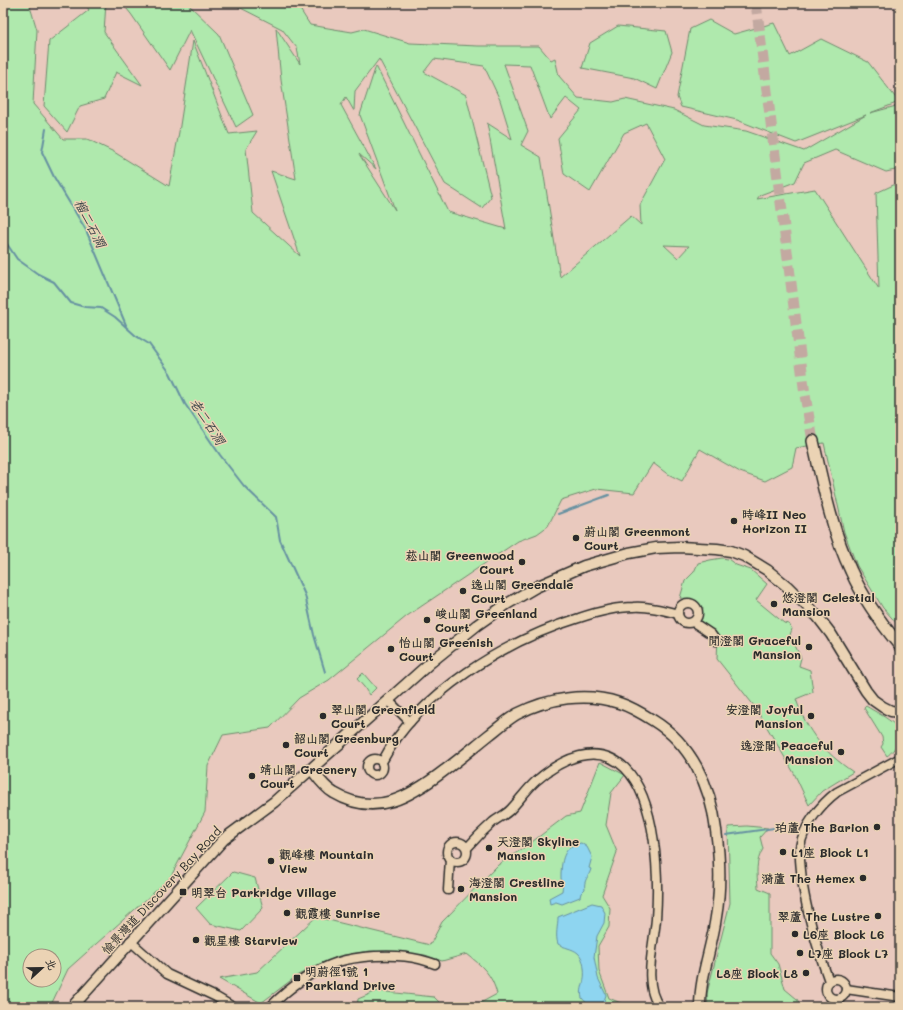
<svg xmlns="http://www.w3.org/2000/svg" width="903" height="1010" viewBox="0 0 903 1010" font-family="Mali,'LXGW WenKai TC',sans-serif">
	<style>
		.green { fill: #afe9ad; stroke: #6d8a6c; fill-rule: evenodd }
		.water { fill: #8ed5f0; stroke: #6691a1 }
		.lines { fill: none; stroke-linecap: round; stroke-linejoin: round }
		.stream { stroke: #6691a1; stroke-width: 2 }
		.secondary-tunnel { stroke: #c3a9a1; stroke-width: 11; stroke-dasharray: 11 5.5; stroke-linecap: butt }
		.minor-casing { stroke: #2b2b2b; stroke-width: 11 }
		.tertiary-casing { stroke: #2b2b2b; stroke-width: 13 }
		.secondary-casing { stroke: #2b2b2b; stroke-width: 14 }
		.minor { stroke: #ebd3b4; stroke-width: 8 }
		.tertiary { stroke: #ebd3b4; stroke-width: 10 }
		.secondary { stroke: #ebd3b4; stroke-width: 11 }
		.poi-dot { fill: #2b2b2b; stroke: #ebd3b4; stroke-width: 1.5 }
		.labels { text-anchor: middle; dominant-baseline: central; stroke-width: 3; stroke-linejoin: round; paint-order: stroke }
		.poi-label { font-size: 12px; font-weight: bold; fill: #2b2b2b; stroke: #ebd3b4; text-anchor: start }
		.street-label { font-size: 12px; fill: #2b2b2b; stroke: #ebd3b4 }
		.water-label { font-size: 13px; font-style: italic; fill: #3a4449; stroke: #ebd3b4 }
	</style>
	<rect width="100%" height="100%" fill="#e9c9be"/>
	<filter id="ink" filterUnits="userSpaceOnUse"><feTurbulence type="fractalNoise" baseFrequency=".025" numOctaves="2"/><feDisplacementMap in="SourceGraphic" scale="8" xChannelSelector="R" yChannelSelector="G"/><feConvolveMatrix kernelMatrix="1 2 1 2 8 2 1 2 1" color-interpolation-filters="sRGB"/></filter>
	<g filter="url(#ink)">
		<!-- green -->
		<g class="green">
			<path d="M3 3H29L37 30 33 104 63 139H87L114 152 169 186 179 132 193 41 229 134 257 131 246 149 253 213 300 256 271 171 296 179 281 80 276 28 300 64 297 48 282 29 231 3H296L310 25 352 32 364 29 410 43 478 46H539L551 60 555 58 559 76 578 98 613 102 625 99 674 110 704 125 746 131 804 151 866 115 796 143 737 120 681 107 677 97 690 29 709 20 734 34 774 23 790 56 821 39 868 62 899 102 870 113 900 105V169L886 172 835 150 804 163 795 182 760 195 757 199 815 189 879 289 876 193 900 182V627L883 608 857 566 844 532 824 443 796 448 792 467 765 481 740 472 700 449 682 481 666 473 653 463 634 493 596 489 561 500 548 526 537 534 518 541 407 616 329 680 299 698 270 728 223 735 208 766 205 812 170 878 68 969 50 1007H3ZM379 59 445 184 482 208 491 197 466 95 424 72 434 59 484 66 500 100 512 139 487 123 506 229 448 212 376 66 360 115 395 210 359 154 376 169 341 105 346 97 354 111 355 91ZM504 64 530 65 550 119 566 98 581 110 558 138 564 174 590 192 624 133 646 123 665 159 640 205 641 225 631 216 560 277 541 157 521 145 528 131ZM664 245 689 246 678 258ZM30 956H54V980H30Z"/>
			<path d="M85 3H106L104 32 142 85 116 72 104 99 80 106 67 132 44 106 49 41 89 10Z"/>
			<path d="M122 3H187L219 34 253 115 236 127 190 30 170 70 131 14Z"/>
			<path d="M618 26 666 31 672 52 657 89 634 78 582 68 590 43Z"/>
			<path d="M722 558 728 559 736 565 751 570 767 584 756 600 784 623 789 624 792 629 790 635 801 658 799 666 810 670 813 692 796 699C807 732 824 752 853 772L822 791 809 805 794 773 755 707 717 659 718 637 700 620 703 608 691 599 680 598 685 581 694 572 698 563 710 560Z"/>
			<path d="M363 673 376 688 369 695 364 687 357 679Z"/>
			<path d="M866 706C874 711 888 718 895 725 903 735 896 750 887 756L881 747 883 744 882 737 864 708Z"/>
			<path d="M600 762 625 775 611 793 606 825 617 852 602 895 610 908 609 927 598 946 599 971 609 998 623 1004 624 1007H473L497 994C492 974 482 966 467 954L442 961 425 955 370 951 339 956 298 975 261 1003 219 979 257 972 316 917 430 945 442 922 498 865 528 845 566 816 580 813Z"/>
			<path d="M747 826 768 828 760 837 763 849C755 862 757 873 758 888L770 893V953L778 964 785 989 797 999 801 1007H708L707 993 730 903 728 827Z"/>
			<path d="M233 872 255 878 263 908 241 931 210 924 196 908Z"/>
			<path d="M377 991 434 997 441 1004 447 1007H357L358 999Z"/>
		</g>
		<!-- water -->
		<g class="water">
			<path d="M581 843 587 847 592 857 589 868 591 869C589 877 583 880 585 889L581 893 580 897 562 904 556 902 550 904 549 898 562 891C563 886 562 883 561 878 561 862 563 845 581 843Z"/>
			<path d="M592 903 601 905 605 913 604 923 597 936 594 957 598 978 606 995 603 1004 600 1007H591C588 1004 584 1001 582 998 580 991 583 986 584 979 585 972 584 958 578 953 572 948 564 948 558 944 555 935 558 926 558 917Z"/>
		</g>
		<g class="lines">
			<!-- stream -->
			<g class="stream">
				<path d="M46 129 42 152 54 177 86 230 126 325"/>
				<path d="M3 238 17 259 38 274 54 282 71 303 85 307 101 308 115 317 136 336 149 344 170 373 185 404 220 455 244 486 276 517 280 540 305 595 314 635 325 672"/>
				<path d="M558 514 609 495"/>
				<path d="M726 835 781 827"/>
			</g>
			<!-- secondary-tunnel -->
			<path class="secondary-tunnel" d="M756 3 805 395 813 441"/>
			<defs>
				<g id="minor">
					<circle cx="688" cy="613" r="10"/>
					<path d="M693 622 711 634 716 641"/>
					<path d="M388 700 410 722"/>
					<circle cx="375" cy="767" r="8"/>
					<path d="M382 762C418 693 507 640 579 618 597 612 615 607 633 607 648 606 663 610 678 614"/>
					<circle cx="457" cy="852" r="10"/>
					<path d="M467 848C475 839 484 830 493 822 498 818 505 815 510 810 519 801 526 790 536 781 561 759 597 741 625 768 657 800 659 877 656 919 654 944 642 987 660 1007"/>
					<path d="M448 890 450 859"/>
					<path d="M130 941 167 974 216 997 233 1007"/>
					<circle cx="836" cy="989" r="10"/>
					<path d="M829 981C817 948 807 915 802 880 801 869 799 858 800 847 803 826 821 804 837 792L900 758"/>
					<path d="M846 989 900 997"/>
					<path d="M836 999 839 1007"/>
					<path d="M270 1007C289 988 313 970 338 962 350 958 362 957 375 956 397 955 413 956 435 964"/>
				</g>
				<g id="tertiary">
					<path d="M312 770C318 778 325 788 334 793 376 818 410 797 445 770 460 759 474 747 489 735 498 728 507 720 517 714 548 698 586 692 619 703 632 707 643 714 654 721 691 744 711 786 716 830 720 859 721 888 716 917 712 947 700 976 700 1007"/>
					<path d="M72 1007 224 839 274 802 431 662 477 625 507 604 536 587 584 566 629 553 656 548 680 547 717 549 731 551 744 556 767 570 788 587 818 617 831 634 866 691 873 700 883 707 891 711 900 712"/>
				</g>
				<path id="secondary" d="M813 441C823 485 832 531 851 571 863 598 881 623 900 646"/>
			</defs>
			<!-- minor casing -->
			<use href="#minor" class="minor-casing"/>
			<!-- tertiary casing -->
			<use href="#tertiary" class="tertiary-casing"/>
			<!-- secondary casing -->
			<use href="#secondary" class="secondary-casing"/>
			<!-- minor -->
			<use href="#minor" class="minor"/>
			<!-- tertiary -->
			<use href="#tertiary" class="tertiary"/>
			<!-- secondary -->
			<use href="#secondary" class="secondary"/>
		</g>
	</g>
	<!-- markers -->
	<g class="poi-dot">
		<circle cx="734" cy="521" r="4"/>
		<circle cx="576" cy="538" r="4"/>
		<circle cx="522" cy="562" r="4"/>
		<circle cx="463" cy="591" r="4"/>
		<circle cx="774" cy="604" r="4"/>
		<circle cx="427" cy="620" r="4"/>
		<circle cx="809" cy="647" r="4"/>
		<circle cx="391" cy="649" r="4"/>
		<circle cx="323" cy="716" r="4"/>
		<circle cx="811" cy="716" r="4"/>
		<circle cx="286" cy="745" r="4"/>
		<circle cx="841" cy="752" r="4"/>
		<circle cx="252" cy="776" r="4"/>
		<circle cx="877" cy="827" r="4"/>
		<circle cx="489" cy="848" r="4"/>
		<circle cx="783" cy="852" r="4"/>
		<circle cx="271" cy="861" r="4"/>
		<circle cx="863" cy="878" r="4"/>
		<circle cx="461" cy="889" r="4"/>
		<rect x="179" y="888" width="8" height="8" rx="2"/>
		<circle cx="287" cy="913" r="4"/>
		<circle cx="878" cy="916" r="4"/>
		<circle cx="795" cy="934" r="4"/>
		<circle cx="196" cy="940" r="4"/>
		<circle cx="800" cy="953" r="4"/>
		<circle cx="806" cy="973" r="4"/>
		<rect x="293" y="974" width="8" height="8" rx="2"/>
	</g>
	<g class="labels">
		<!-- poi labels -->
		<g class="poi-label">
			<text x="742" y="514">時峰II Neo<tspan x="742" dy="14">Horizon II</tspan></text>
			<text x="584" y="531">蔚山閣 Greenmont<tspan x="584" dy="14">Court</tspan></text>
			<text x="514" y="555" text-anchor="end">菘山閣 Greenwood<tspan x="514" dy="14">Court</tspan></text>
			<text x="471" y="584">逸山閣 Greendale<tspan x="471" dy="14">Court</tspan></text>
			<text x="782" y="597">悠澄閣 Celestial<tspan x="782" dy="14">Mansion</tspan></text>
			<text x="435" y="613">峻山閣 Greenland<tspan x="435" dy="14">Court</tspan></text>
			<text x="801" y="640" text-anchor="end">閒澄閣 Graceful<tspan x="801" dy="14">Mansion</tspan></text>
			<text x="399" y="642">怡山閣 Greenish<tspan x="399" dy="14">Court</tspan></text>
			<text x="331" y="709">翠山閣 Greenfield<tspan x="331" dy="14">Court</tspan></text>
			<text x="803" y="709" text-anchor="end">安澄閣 Joyful<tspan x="803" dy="14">Mansion</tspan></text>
			<text x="294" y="738">韶山閣 Greenburg<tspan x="294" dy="14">Court</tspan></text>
			<text x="833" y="745" text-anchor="end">逸澄閣 Peaceful<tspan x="833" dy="14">Mansion</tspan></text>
			<text x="260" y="769">靖山閣 Greenery<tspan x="260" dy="14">Court</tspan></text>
			<text x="869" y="827" text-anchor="end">珀蘆 The Barion</text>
			<text x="497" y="841">天澄閣 Skyline<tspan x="497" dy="14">Mansion</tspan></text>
			<text x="791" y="852">L1座 Block L1</text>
			<text x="279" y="854">觀峰樓 Mountain<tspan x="279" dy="14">View</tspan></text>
			<text x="855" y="878" text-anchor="end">漪蘆 The Hemex</text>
			<text x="469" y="882">海澄閣 Crestline<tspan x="469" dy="14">Mansion</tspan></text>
			<text x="191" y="892">明翠台 Parkridge Village</text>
			<text x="295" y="913">觀霞樓 Sunrise</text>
			<text x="870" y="916" text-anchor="end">翠蘆 The Lustre</text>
			<text x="803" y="934">L6座 Block L6</text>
			<text x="204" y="940">觀星樓 Starview</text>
			<text x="808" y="953">L7座 Block L7</text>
			<text x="305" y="971">明蔚徑1號 1<tspan x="305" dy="14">Parkland Drive</tspan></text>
			<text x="798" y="973" text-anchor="end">L8座 Block L8</text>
		</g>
		<!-- street labels -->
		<g class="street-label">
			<text transform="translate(161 890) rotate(-47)">愉景灣道 Discovery Bay Road</text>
		</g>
		<!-- water labels -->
		<g class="water-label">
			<text transform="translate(91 223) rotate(63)">榴二石澗</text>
			<text transform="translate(208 421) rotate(57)">老二石澗</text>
		</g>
	</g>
	<!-- margin -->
	<rect width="903" height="1010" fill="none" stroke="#ebd3b4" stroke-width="16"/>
	<rect x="8" y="8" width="887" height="994" fill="none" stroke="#2b2b2b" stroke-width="1.5" filter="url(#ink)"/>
	<!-- north arrow -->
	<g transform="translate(42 968) rotate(68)"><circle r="19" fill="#ebd3b4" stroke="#9e907d"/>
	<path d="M0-3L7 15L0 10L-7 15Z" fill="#2b2b2b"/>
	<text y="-6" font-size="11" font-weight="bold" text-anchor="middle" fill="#2b2b2b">北</text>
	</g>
</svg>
